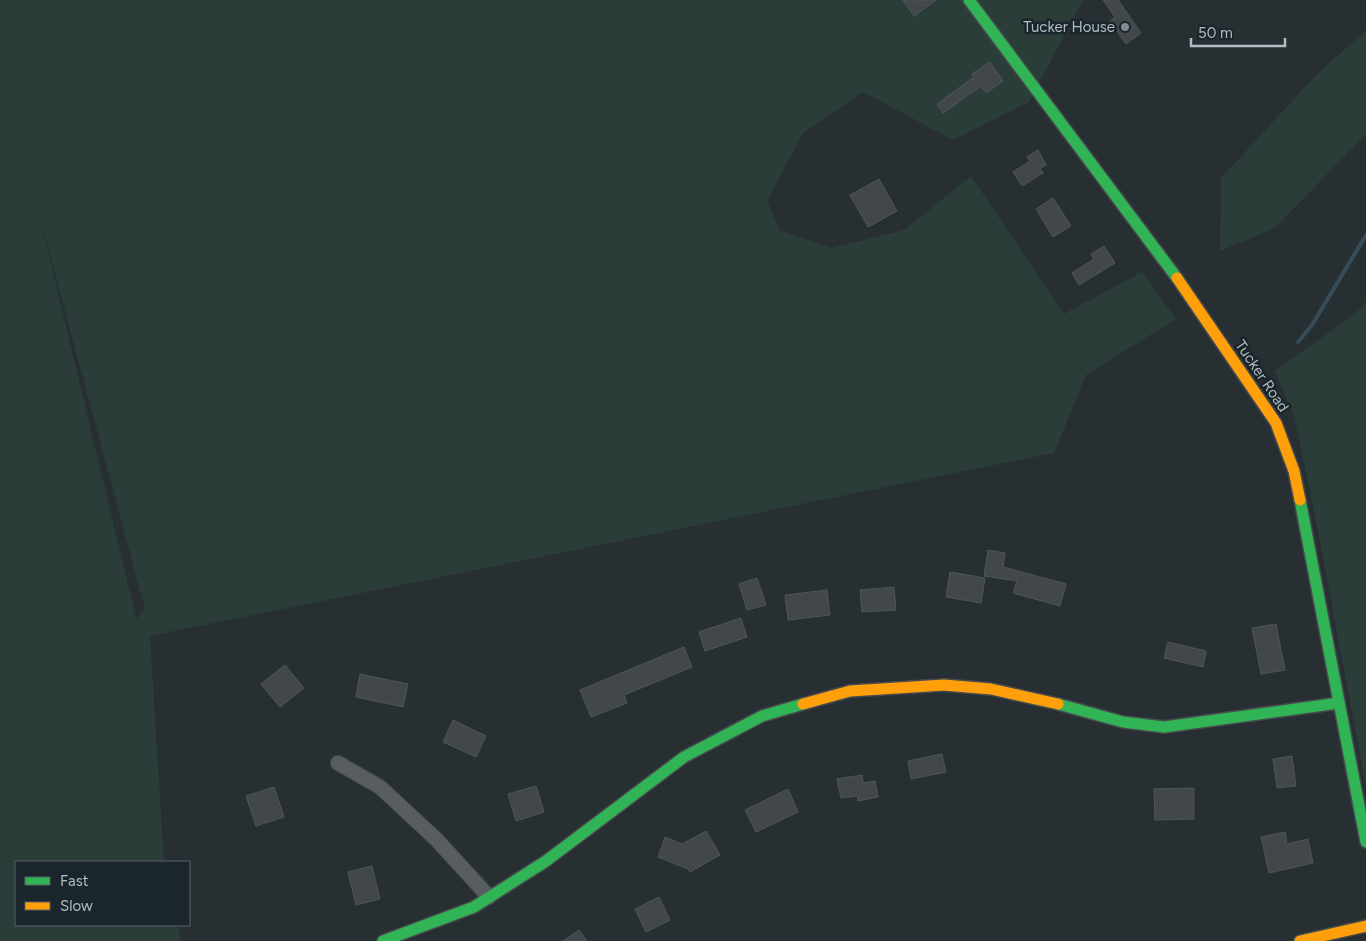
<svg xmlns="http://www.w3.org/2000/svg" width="1366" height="941" viewBox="0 0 1366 941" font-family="Figtree,sans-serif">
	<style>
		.green { fill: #2a3d39; fill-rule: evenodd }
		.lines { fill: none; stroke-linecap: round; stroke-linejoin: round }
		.stream { stroke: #364c59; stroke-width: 4 }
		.building { fill: #41474a; stroke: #4f565a }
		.street-casing { stroke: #464a4d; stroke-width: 16 }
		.fast-casing { stroke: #464a4d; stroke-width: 14 }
		.slow-casing { stroke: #464a4d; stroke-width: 14 }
		.street { stroke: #575d61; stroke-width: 14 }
		.fast { stroke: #30b455; stroke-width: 11 }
		.slow { stroke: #ff9f0a; stroke-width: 11 }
		.poi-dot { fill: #818b91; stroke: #1b262c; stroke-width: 2 }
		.labels { text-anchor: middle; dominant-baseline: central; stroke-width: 5; stroke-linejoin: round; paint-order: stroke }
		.poi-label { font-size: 15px; fill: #b1bcc4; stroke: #1b262c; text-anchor: end }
		.street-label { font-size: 15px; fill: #b1bcc4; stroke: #1b262c }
	</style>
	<rect width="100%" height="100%" fill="#282f32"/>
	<!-- green -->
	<g class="green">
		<path d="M0 0H1083L1029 102 953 140 863 92 803 133 767 201 780 231 832 248 904 230 971 176 1064 314 1142 272 1176 319 1086 375 1054 453 150 636 164 862H16V925H177L181 941H0ZM39 214 145 609 137 618H136Z"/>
		<path d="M1366 31V134L1275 228 1220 251 1221 178 1320 71Z"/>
		<path d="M1366 302V787L1313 505 1294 416 1275 371 1356 313Z"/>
	</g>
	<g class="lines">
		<!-- stream -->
		<path class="stream" d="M1298 342 1312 325 1366 235"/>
	</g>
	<!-- building -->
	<g class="building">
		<path d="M903 0H936L914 16Z"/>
		<path d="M1103 0H1118L1141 33 1126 44 1110 21 1115 17Z"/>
		<path d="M990 62 1003 81 986 93 981 86 943 113 937 104 974 77 972 74Z"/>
		<path d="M1038 150 1046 165 1040 168 1043 173 1022 186 1013 172 1030 161 1027 157Z"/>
		<path d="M879 179 897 211 868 227 850 195Z"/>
		<path d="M1053 198 1071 226 1053 237 1036 209Z"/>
		<path d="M1104 246 1115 263 1079 285 1072 273 1094 259 1091 254Z"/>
		<path d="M988 550 1005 553 1003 567 1066 584 1060 606 1013 593 1017 581 984 576Z"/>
		<path d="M950 572 985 578 981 603 946 597Z"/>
		<path d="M757 578 766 605 747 610 739 584Z"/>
		<path d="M894 587 896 610 862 612 860 590Z"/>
		<path d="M827 590 830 615 788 620 785 595Z"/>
		<path d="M741 618 747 637 705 651 699 632Z"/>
		<path d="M1276 624 1285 670 1261 674 1252 628Z"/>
		<path d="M1168 642 1206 651 1203 667 1164 658Z"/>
		<path d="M684 647 692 667 624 695 627 703 591 717 580 690Z"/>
		<path d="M285 665 304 688 280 707 261 684Z"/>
		<path d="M360 674 408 684 403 707 356 697Z"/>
		<path d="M453 720 486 736 476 757 443 742Z"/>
		<path d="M942 754 946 772 911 779 908 761Z"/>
		<path d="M1292 756 1296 786 1277 788 1273 759Z"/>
		<path d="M862 775 863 783 875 781 878 797 858 801 857 796 841 798 837 779Z"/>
		<path d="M536 786 544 812 516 821 508 794Z"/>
		<path d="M274 787 284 817 256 826 246 796Z"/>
		<path d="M1194 788V819L1155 820 1154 789Z"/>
		<path d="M788 789 798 812 756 832 745 810Z"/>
		<path d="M706 831 720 855 690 872 688 869 658 857 665 837 682 844Z"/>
		<path d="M1285 832 1287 844 1308 839 1313 863 1269 873 1261 837Z"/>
		<path d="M372 866 380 899 356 905 348 872Z"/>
		<path d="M659 897 670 920 646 932 635 909Z"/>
		<path d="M579 930 587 941H563Z"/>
	</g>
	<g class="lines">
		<defs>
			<path id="street" d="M338 763 380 787 437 840 489 897"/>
			<g id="fast">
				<path d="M969 0 1177 278"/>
				<path d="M1300 500 1366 842"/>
				<path d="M1058 704 1123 722 1164 727 1339 703"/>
				<path d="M383 941 474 907 546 861 684 757 762 716 803 704"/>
			</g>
			<g id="slow">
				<path d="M1177 278 1276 423 1294 471 1300 500"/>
				<path d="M803 704 850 691 944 685 991 689 1058 704"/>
				<path d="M1300 941 1366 926"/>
			</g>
		</defs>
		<!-- street casing -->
		<use href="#street" class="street-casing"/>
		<!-- fast casing -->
		<use href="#fast" class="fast-casing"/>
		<!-- slow casing -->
		<use href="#slow" class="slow-casing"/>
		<!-- street -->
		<use href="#street" class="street"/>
		<!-- fast -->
		<use href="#fast" class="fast"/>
		<!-- slow -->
		<use href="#slow" class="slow"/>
	</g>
	<!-- markers -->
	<circle class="poi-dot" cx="1125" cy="27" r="5"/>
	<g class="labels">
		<!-- poi labels -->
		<g class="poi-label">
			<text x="1115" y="27">Tucker House</text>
		</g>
		<!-- street labels -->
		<g class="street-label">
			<text transform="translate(1262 376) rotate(56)">Tucker Road</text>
		</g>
	</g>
	<!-- legend -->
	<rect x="15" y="861" width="175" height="65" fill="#1b262c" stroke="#576269"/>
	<rect x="25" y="877" width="25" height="8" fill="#30b455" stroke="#576269"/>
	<text x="60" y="886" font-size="15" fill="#b1bcc4">Fast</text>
	<rect x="25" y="902" width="25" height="8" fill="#ff9f0a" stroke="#576269"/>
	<text x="60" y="911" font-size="15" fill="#b1bcc4">Slow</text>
	<!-- scale -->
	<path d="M1191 38v8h94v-8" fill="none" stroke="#b1bcc4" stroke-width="2.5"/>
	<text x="1198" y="38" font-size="15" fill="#b1bcc4" stroke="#1b262c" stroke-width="4" paint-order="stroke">50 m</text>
</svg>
